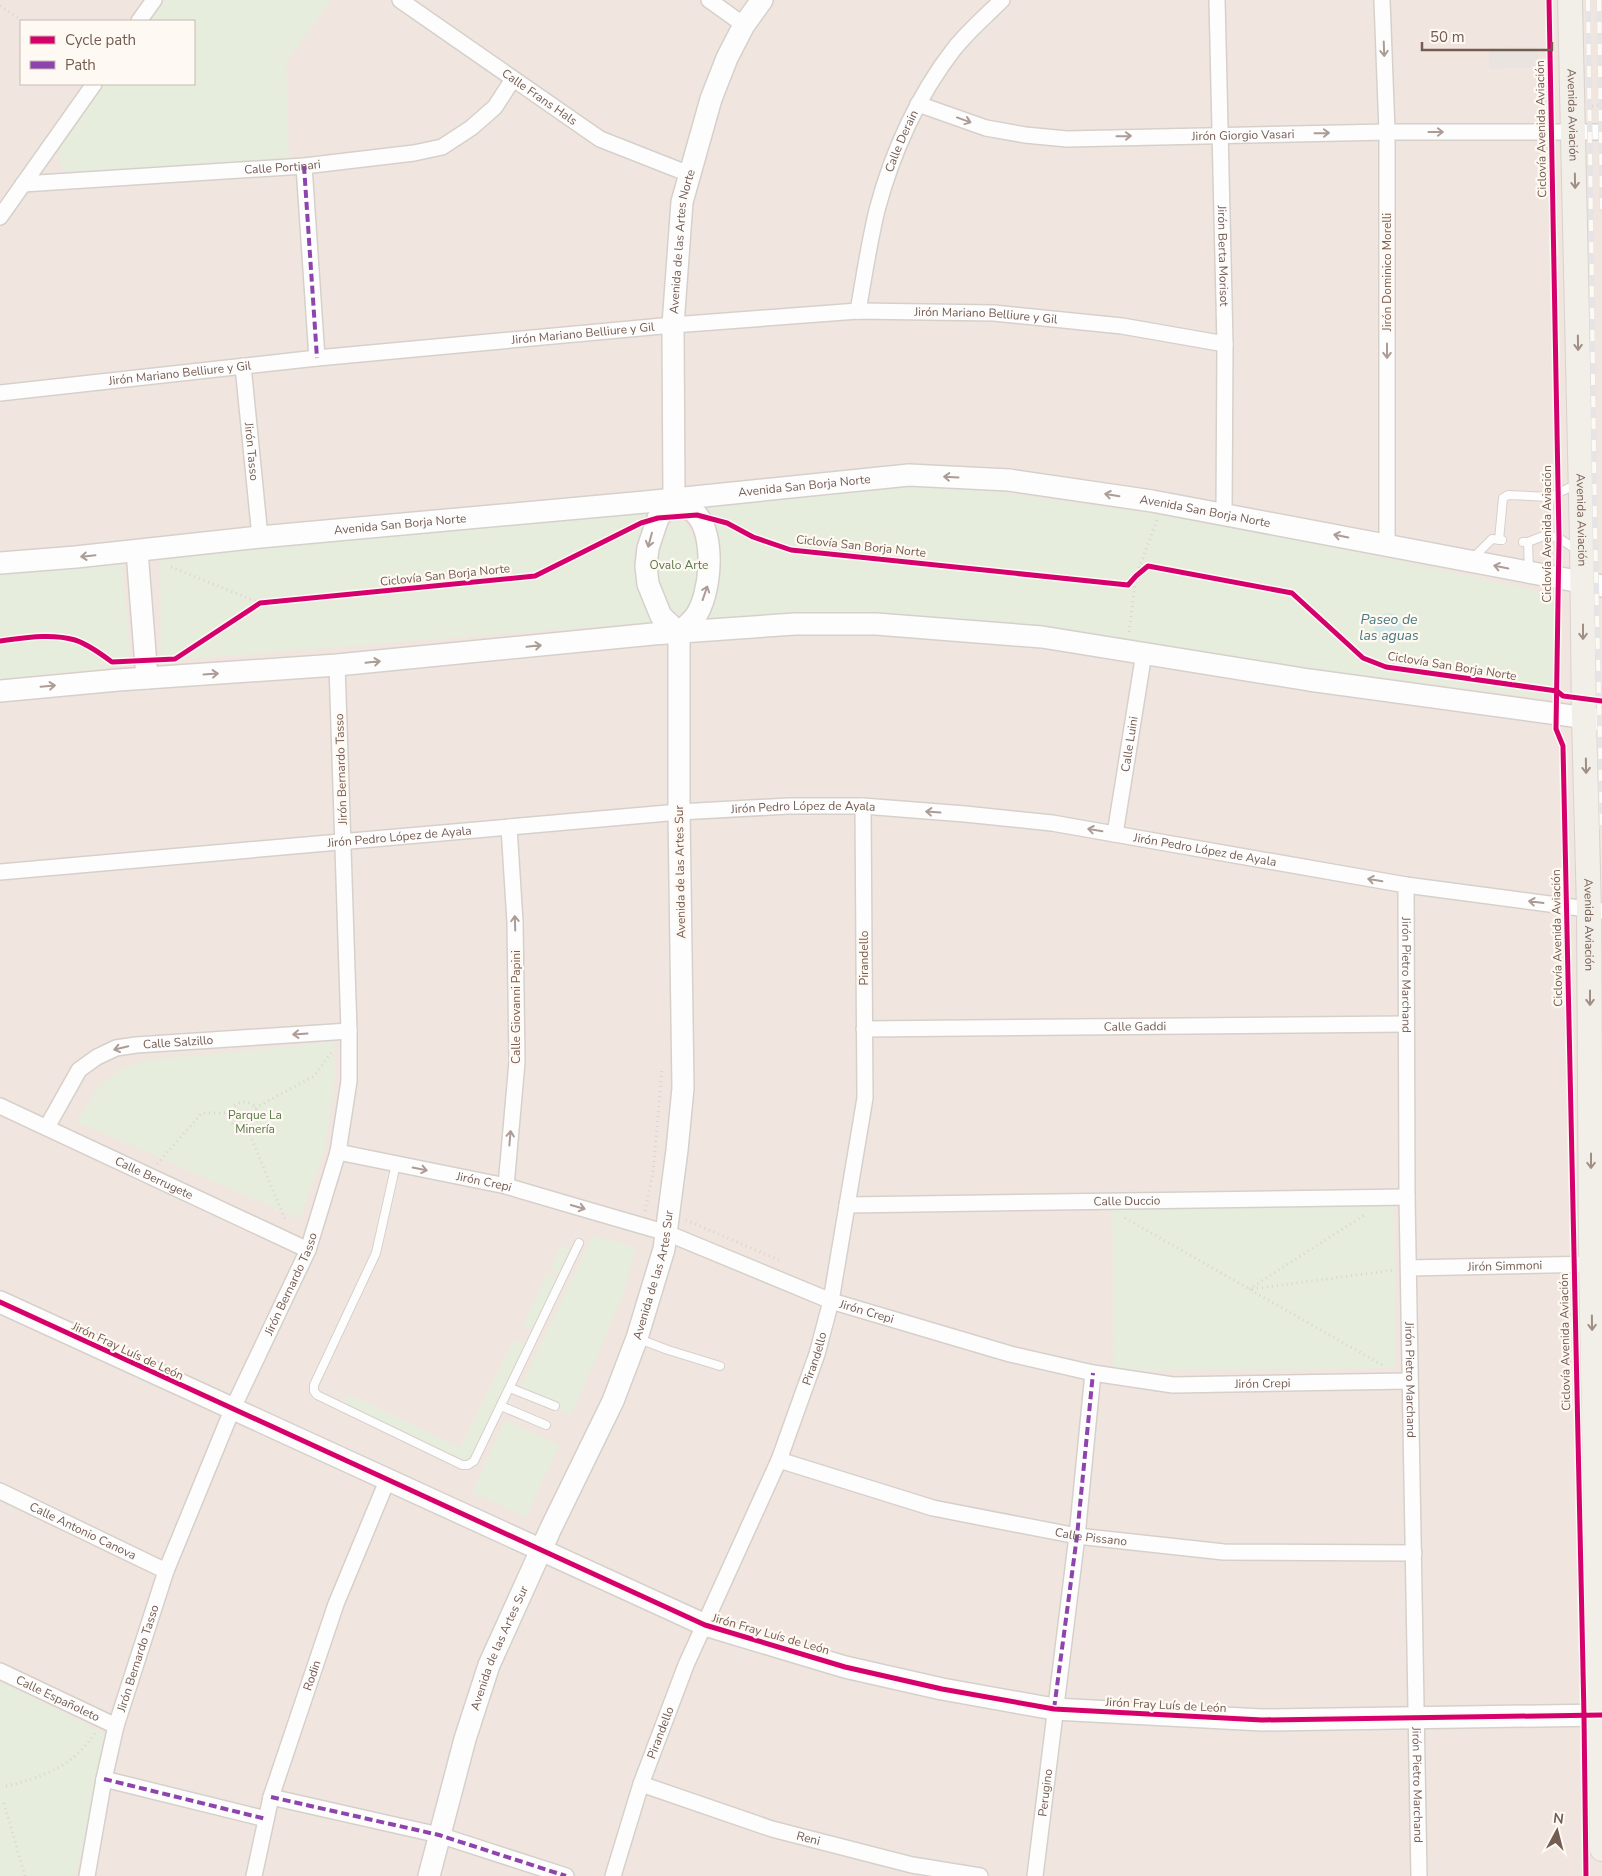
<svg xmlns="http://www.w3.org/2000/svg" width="1602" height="1876" viewBox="0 0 1602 1876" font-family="'Nunito Sans',sans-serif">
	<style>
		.residential { fill: #f0e6df; fill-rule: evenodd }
		.industrial { fill: #eae4e1 }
		.green { fill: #e7eddc }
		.water { fill: #d3e7e7 }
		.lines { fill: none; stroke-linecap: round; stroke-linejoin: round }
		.lane-casing { stroke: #d6d0cb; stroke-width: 10 }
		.street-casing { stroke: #d6d0cb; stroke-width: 18 }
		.secondary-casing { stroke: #d6d0cb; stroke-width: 24 }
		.primary-casing { stroke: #d9d1cd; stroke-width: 26 }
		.path { stroke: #dad4d0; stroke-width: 3; stroke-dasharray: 1 4; stroke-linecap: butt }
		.lane { stroke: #fefdfd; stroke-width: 8 }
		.street { stroke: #fefdfd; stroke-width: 15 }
		.secondary { stroke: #fefdfd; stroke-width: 21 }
		.primary { stroke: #f2eee8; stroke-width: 24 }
		.rail-casing { stroke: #e5e4e6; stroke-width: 5.5 }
		.rail { stroke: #fef9f3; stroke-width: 4; stroke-dasharray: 11; stroke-linecap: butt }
		.quiet { stroke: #8e44ad; stroke-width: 4; stroke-dasharray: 8 4; stroke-linecap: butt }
		.cycleway-casing { stroke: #fef9f3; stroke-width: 8 }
		.cycleway { stroke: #d6006c; stroke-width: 5 }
		.oneway { stroke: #ac9c96 }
		.oneway2 { stroke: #a18f86 }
		.labels { text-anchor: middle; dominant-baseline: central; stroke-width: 4.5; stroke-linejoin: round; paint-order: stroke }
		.street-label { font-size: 12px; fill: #755c51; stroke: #fef9f3 }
		.park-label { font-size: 12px; fill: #5b784b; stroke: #fef9f3 }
		.water-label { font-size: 14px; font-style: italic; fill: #4a797e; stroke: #fef9f3 }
	</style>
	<rect width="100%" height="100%" fill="#f8f4f0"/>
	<!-- residential -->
	<path class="residential" d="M0 0H1602V1876H0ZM21 21H194V84H21Z"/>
	<!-- industrial -->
	<path class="industrial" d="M1538 46 1539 68 1489 69V48Z"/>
	<!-- green -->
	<g class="green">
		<path d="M165 0H331L286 62 289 158 69 174 59 164 58 148 104 84H194V21H149Z"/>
		<path d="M959 487 1149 513 1298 540 1558 595 1560 700 1294 666 987 621 873 612 706 619 702 511 709 508 857 488Z"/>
		<path d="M650 511 633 556 635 579 652 622 161 661 160 556Z"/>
		<path d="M677 519 685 522C691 532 696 543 699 554 702 574 697 603 679 614L670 610C667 603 663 595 661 588 657 569 659 530 677 519Z"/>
		<path d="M111 562 122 565 130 649 128 666 63 672 0 682V568Z"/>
		<path d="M333 1042 335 1075 325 1149 300 1219 77 1122 99 1086 122 1069 144 1061Z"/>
		<path d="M1394 1205 1396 1368 1114 1371 1112 1208Z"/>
		<path d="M593 1235 636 1248 622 1298 571 1415 519 1390Z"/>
		<path d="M561 1246 570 1250 560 1274 550 1269Z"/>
		<path d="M548 1273 559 1278 533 1330 523 1325Z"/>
		<path d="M514 1340 526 1346 466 1467 341 1407 348 1394 460 1448Z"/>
		<path d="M505 1420 559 1445 526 1517 472 1492Z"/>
		<path d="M0 1682 105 1734 76 1876H0Z"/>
	</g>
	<!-- water -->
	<circle class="water" cx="1389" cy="628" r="15"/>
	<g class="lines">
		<defs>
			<g id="lane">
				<path d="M1549 508 1550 497 1577 484"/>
				<path d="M1547 528 1546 535 1559 538 1578 551"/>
				<path d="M1499 540 1503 498 1508 495 1550 497"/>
				<path d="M1523 542H1528L1529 571"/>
				<path d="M1528 542 1546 535"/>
				<path d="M1472 559 1492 539 1502 540"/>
				<path d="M396 1164 376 1253 314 1385V1391L317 1395 462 1465H468L474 1461 579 1243"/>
				<path d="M639 1339 668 1350 720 1366"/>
				<path d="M510 1388 555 1406"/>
				<path d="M501 1406 546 1425"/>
			</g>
			<g id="street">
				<path id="s1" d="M400 0 600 139 689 174"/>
				<path d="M709 0 744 25"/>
				<path id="s2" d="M1217 0 1225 344 1224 514"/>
				<path d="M1382 0 1387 132V545"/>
				<path d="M139 21 154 0"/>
				<path id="s3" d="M918 104 986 128 1025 135 1067 139 1387 132H1602"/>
				<path d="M304 166 317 358"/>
				<path id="s4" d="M23 184 304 166 414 153 442 147 471 128 495 107 513 79"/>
				<path d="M0 217 94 84"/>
				<path id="s5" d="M858 311C864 277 869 243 877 210 892 153 918 95 954 49 968 31 986 16 1002 0"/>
				<path id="s6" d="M243 366 260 537"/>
				<path id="s7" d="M0 393 317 358 673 325 858 311 994 313 1122 326 1225 344"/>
				<path id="s8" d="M1115 834 1144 653"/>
				<path id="s9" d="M0 872 679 812 789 806H863L965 814 1052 823 1406 885 1602 911"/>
				<path id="s10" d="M1406 885 1407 1197 1419 1876"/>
				<path id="s11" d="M864 1029 1406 1024"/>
				<path id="s12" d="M0 1106 308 1250"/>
				<path id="s13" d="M47 1127 79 1070 97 1057 116 1048 136 1045 349 1031"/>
				<path id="s14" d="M338 1152 506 1186 574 1206 667 1233 831 1301 1010 1354 1093 1373 1173 1385 1410 1381"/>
				<path d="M506 1186 517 1062 515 922 509 827"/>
				<path id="s15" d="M847 1205 1407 1197"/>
				<path id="s16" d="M1409 1268 1598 1264"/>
				<path id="s17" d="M779 1460 933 1508 1077 1536 1224 1552 1414 1553"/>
				<path id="s18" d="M0 1491 166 1571"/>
				<path id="s19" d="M0 1671 116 1726"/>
				<path d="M104 1779 266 1819"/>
				<path id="s20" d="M641 1784 772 1829 912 1865 980 1876"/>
				<path d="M271 1797 439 1835 566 1876"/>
				<path id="s21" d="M87 1876 104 1779 116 1726 166 1571 232 1410 308 1250 338 1152 349 1081V1031L337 665"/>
				<path id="s22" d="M254 1876 271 1797 336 1604 387 1481"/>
				<path id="s23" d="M613 1876 641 1784 686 1665 779 1460 817 1354 831 1301 865 1098 863 806"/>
				<path id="s24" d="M1035 1876 1077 1536 1093 1373"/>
			</g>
			<g id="secondary">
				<path d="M674 499C681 504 690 508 696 514 716 535 711 595 695 617 690 623 684 628 679 633"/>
				<path d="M137 551 147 678"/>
				<path id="s25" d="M0 563 76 557 260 537 645 502 909 475 1009 480 1152 501 1602 586"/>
				<path id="s26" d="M679 633 661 616 648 584 646 566 648 548 658 518 674 499 673 325 682 202 711 99 727 58 744 25 762 0"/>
				<path d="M0 691 118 680 337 665 653 634 795 624H876L1042 637 1309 680 1602 720"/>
				<path d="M0 1302 705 1625 845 1667 942 1689 1054 1709 1262 1720 1602 1715"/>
				<path id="s27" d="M429 1876 465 1739 489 1665 551 1528 613 1401 637 1338 664 1249 677 1150 683 1088 679 812V633"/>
			</g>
			<g id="primary">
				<path id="s28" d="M1570 0 1582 542 1584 717 1589 910 1591 1264 1602 1849"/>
			</g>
		</defs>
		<!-- lane casing -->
		<use href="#lane" class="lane-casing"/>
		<!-- street casing -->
		<use href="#street" class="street-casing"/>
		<!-- secondary casing -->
		<use href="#secondary" class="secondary-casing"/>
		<!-- primary casing -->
		<use href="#primary" class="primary-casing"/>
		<!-- path -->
		<g class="path">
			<path d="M0 6 23 21"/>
			<path d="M1592 106 1602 105"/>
			<path d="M171 567 260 603"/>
			<path d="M1129 632 1136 576 1157 520"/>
			<circle cx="244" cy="1116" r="14"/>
			<path d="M255 1108 314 1076 332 1052"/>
			<path d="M248 1130 286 1222"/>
			<path d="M157 1164 202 1113H230"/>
			<path d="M645 1211 653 1172 662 1069"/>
			<path d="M1125 1218 1382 1365"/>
			<path d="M686 1220 779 1260"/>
			<path d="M1249 1289 1366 1214"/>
			<path d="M1252 1289 1394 1270"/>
			<path d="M6 1786C44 1777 73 1766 95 1733"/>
			<path d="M4 1803 25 1876"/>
		</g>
		<!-- lane -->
		<use href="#lane" class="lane"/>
		<!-- street -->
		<use href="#street" class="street"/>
		<!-- secondary -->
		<use href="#secondary" class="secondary"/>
		<!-- primary -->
		<use href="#primary" class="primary"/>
		<defs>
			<g id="rail">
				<path d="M1588 0 1595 529 1602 828"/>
				<path d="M1599 0 1602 210"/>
			</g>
		</defs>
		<!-- rail casing -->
		<use href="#rail" class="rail-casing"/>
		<!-- rail -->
		<use href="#rail" class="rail"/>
		<!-- quiet -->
		<g class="quiet">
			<path d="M304 166 317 358"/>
			<path d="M1054 1709 1077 1536 1093 1373"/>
			<path d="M104 1779 266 1819"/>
			<path d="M271 1797 439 1835 566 1876"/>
		</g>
		<defs>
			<g id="cycleway">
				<path d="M1549 0 1559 538 1556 729 1563 746 1584 1715 1586 1876"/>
				<path d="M0 641C24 638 51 633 75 640 88 644 101 654 112 662L175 659 260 603 535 576 641 523 658 518 697 515 727 523 753 537 791 550 1128 585 1136 576 1148 566 1292 593 1363 658 1386 667 1557 691 1563 696 1602 701"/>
				<path d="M0 1302 705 1625 845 1667 942 1689 1054 1709 1262 1720 1602 1715"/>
			</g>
		</defs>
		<!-- cycleway casing -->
		<use href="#cycleway" class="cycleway-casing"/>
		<!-- cycleway -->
		<use href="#cycleway" class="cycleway"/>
	</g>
	<!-- one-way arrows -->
	<defs><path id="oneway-shaft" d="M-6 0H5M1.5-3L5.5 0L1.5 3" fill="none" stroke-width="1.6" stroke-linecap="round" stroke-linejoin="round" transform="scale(1.25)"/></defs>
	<g class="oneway">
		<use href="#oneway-shaft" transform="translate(1384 49) rotate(88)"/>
		<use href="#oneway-shaft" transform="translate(964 120) rotate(20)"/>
		<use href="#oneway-shaft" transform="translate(1436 132)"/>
		<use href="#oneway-shaft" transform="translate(1322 133) rotate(-1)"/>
		<use href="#oneway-shaft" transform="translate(1124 136) rotate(-1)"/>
		<use href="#oneway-shaft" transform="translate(1387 351) rotate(90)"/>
		<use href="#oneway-shaft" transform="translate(951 477) rotate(-177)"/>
		<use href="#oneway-shaft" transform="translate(1112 495) rotate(-171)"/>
		<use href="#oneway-shaft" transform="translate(1341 536) rotate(-169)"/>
		<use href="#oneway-shaft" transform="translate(650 540) rotate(105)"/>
		<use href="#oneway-shaft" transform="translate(88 556) rotate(174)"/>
		<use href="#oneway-shaft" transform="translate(1501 567) rotate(-169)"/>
		<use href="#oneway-shaft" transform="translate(705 593) rotate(-71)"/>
		<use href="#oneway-shaft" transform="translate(534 646) rotate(-6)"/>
		<use href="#oneway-shaft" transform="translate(373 662) rotate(-6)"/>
		<use href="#oneway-shaft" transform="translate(211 674) rotate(-4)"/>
		<use href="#oneway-shaft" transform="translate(48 686) rotate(-5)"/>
		<use href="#oneway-shaft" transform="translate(933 812) rotate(-176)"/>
		<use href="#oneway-shaft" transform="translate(1095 830) rotate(-171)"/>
		<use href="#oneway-shaft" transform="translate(1375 880) rotate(-170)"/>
		<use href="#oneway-shaft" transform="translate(1536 902) rotate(-173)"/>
		<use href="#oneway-shaft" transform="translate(515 923) rotate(-92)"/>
		<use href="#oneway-shaft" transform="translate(300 1034) rotate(176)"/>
		<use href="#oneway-shaft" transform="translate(121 1048) rotate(167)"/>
		<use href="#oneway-shaft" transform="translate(510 1138) rotate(-85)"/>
		<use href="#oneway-shaft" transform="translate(420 1169) rotate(11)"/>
		<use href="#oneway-shaft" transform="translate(578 1207) rotate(16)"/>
	</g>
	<g class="oneway2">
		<use href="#oneway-shaft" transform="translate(1575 181) rotate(89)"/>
		<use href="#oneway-shaft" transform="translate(1578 343) rotate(89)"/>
		<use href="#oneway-shaft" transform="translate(1583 632) rotate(90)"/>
		<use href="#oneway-shaft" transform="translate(1586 766) rotate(89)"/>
		<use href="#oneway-shaft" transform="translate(1590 998) rotate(90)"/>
		<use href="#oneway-shaft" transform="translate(1591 1161) rotate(90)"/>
		<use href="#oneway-shaft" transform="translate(1592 1323) rotate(89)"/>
	</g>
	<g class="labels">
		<!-- street labels -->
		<g class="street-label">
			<text stroke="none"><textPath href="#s1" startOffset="170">Calle Frans Hals</textPath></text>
			<text stroke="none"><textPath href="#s28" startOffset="115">Avenida Aviación</textPath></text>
			<text transform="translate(1541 129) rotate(-91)">Ciclovía Avenida Aviación</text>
			<text stroke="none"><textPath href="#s3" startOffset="330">Jirón Giorgio Vasari</textPath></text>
			<text stroke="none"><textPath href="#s5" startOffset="176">Calle Derain</textPath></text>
			<text stroke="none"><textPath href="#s4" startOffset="260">Calle Portinari</textPath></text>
			<text stroke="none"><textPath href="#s26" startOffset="410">Avenida de las Artes Norte</textPath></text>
			<text stroke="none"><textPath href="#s2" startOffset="256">Jirón Berta Morisot</textPath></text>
			<text transform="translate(1387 272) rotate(-90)">Jirón Dominico Morelli</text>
			<text stroke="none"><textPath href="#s7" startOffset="990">Jirón Mariano Belliure y Gil</textPath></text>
			<text stroke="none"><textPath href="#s7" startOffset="586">Jirón Mariano Belliure y Gil</textPath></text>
			<text stroke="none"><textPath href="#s7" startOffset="181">Jirón Mariano Belliure y Gil</textPath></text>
			<text stroke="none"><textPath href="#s6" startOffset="86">Jirón Tasso</textPath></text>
			<text stroke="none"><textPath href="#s25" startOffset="808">Avenida San Borja Norte</textPath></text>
			<text stroke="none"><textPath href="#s25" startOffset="1212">Avenida San Borja Norte</textPath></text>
			<text stroke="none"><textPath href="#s28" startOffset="520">Avenida Aviación</textPath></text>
			<text stroke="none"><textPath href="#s25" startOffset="402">Avenida San Borja Norte</textPath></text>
			<text transform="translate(1547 534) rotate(-90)">Ciclovía Avenida Aviación</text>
			<text transform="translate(861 546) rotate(6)">Ciclovía San Borja Norte</text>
			<text transform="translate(445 575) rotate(-6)">Ciclovía San Borja Norte</text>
			<text transform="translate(1452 666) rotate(9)">Ciclovía San Borja Norte</text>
			<text stroke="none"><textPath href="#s8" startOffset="91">Calle Luini</textPath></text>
			<text transform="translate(341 769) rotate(-92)">Jirón Bernardo Tasso</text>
			<text stroke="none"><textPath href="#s9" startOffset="806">Jirón Pedro López de Ayala</textPath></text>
			<text stroke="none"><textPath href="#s9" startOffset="401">Jirón Pedro López de Ayala</textPath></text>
			<text stroke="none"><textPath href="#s9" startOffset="1211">Jirón Pedro López de Ayala</textPath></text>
			<text transform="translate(680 872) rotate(-91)">Avenida de las Artes Sur</text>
			<text stroke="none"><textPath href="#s28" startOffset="925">Avenida Aviación</textPath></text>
			<text transform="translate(1557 938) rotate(-91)">Ciclovía Avenida Aviación</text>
			<text transform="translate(864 958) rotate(-90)">Pirandello</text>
			<text stroke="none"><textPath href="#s10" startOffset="90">Jirón Pietro Marchand</textPath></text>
			<text transform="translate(516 1007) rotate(-90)">Calle Giovanni Papini</text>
			<text stroke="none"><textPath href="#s11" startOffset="271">Calle Gaddi</textPath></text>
			<text stroke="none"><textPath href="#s13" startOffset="171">Calle Salzillo</textPath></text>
			<text stroke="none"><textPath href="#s12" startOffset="170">Calle Berrugete</textPath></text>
			<text stroke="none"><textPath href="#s14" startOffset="149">Jirón Crepi</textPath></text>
			<text stroke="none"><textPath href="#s15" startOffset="280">Calle Duccio</textPath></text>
			<text stroke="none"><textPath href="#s16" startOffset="96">Jirón Simmoni</textPath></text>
			<text stroke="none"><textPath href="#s27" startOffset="644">Avenida de las Artes Sur</textPath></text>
			<text stroke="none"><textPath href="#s21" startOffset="629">Jirón Bernardo Tasso</textPath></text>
			<text stroke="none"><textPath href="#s14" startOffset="554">Jirón Crepi</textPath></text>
			<text transform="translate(1565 1342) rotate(-91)">Ciclovía Avenida Aviación</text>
			<text transform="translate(128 1351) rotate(25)">Jirón Fray Luís de León</text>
			<text stroke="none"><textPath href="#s23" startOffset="556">Pirandello</textPath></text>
			<text stroke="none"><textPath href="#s10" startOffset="495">Jirón Pietro Marchand</textPath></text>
			<text stroke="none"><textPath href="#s14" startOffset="959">Jirón Crepi</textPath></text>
			<text stroke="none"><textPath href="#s18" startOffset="92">Calle Antonio Canova</textPath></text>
			<text stroke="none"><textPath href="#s17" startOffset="322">Calle Pissano</textPath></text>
			<text transform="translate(771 1634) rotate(16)">Jirón Fray Luís de León</text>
			<text stroke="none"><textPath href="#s27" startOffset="239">Avenida de las Artes Sur</textPath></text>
			<text stroke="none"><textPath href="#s21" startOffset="224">Jirón Bernardo Tasso</textPath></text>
			<text stroke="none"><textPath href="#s22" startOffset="209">Rodin</textPath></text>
			<text stroke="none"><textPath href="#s19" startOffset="64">Calle Españoleto</textPath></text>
			<text transform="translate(1166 1705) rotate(3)">Jirón Fray Luís de León</text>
			<text stroke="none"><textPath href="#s23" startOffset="151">Pirandello</textPath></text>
			<text stroke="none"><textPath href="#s10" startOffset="900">Jirón Pietro Marchand</textPath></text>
			<text stroke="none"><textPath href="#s24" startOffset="84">Perugino</textPath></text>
			<text stroke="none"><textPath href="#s20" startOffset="176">Reni</textPath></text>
		</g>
		<!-- park labels -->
		<g class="park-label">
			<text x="679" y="565">Ovalo Arte</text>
			<text x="255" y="1115">Parque La<tspan x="255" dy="14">Minería</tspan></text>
		</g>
		<!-- water labels -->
		<g class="water-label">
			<text x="1389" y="619">Paseo de<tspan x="1389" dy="16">las aguas</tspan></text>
		</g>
	</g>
	<!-- legend -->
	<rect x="20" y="20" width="175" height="65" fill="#fef9f3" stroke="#c7bab2"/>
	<rect x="30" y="36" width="25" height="8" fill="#d6006c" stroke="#c7bab2"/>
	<text x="65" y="45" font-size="15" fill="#755c51">Cycle path</text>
	<rect x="30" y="61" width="25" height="8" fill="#8e44ad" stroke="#c7bab2"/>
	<text x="65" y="70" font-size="15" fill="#755c51">Path</text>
	<!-- north arrow -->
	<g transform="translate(1557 1831) rotate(7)" stroke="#fef9f3" stroke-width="4" paint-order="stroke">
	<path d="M0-4L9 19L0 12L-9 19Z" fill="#755c51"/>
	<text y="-8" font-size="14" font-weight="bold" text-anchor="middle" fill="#755c51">N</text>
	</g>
	<!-- scale -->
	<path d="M1422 42v8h130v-8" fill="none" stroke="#755c51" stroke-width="2.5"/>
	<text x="1430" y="42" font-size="15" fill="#755c51" stroke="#fef9f3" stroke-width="4" paint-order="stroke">50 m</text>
</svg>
